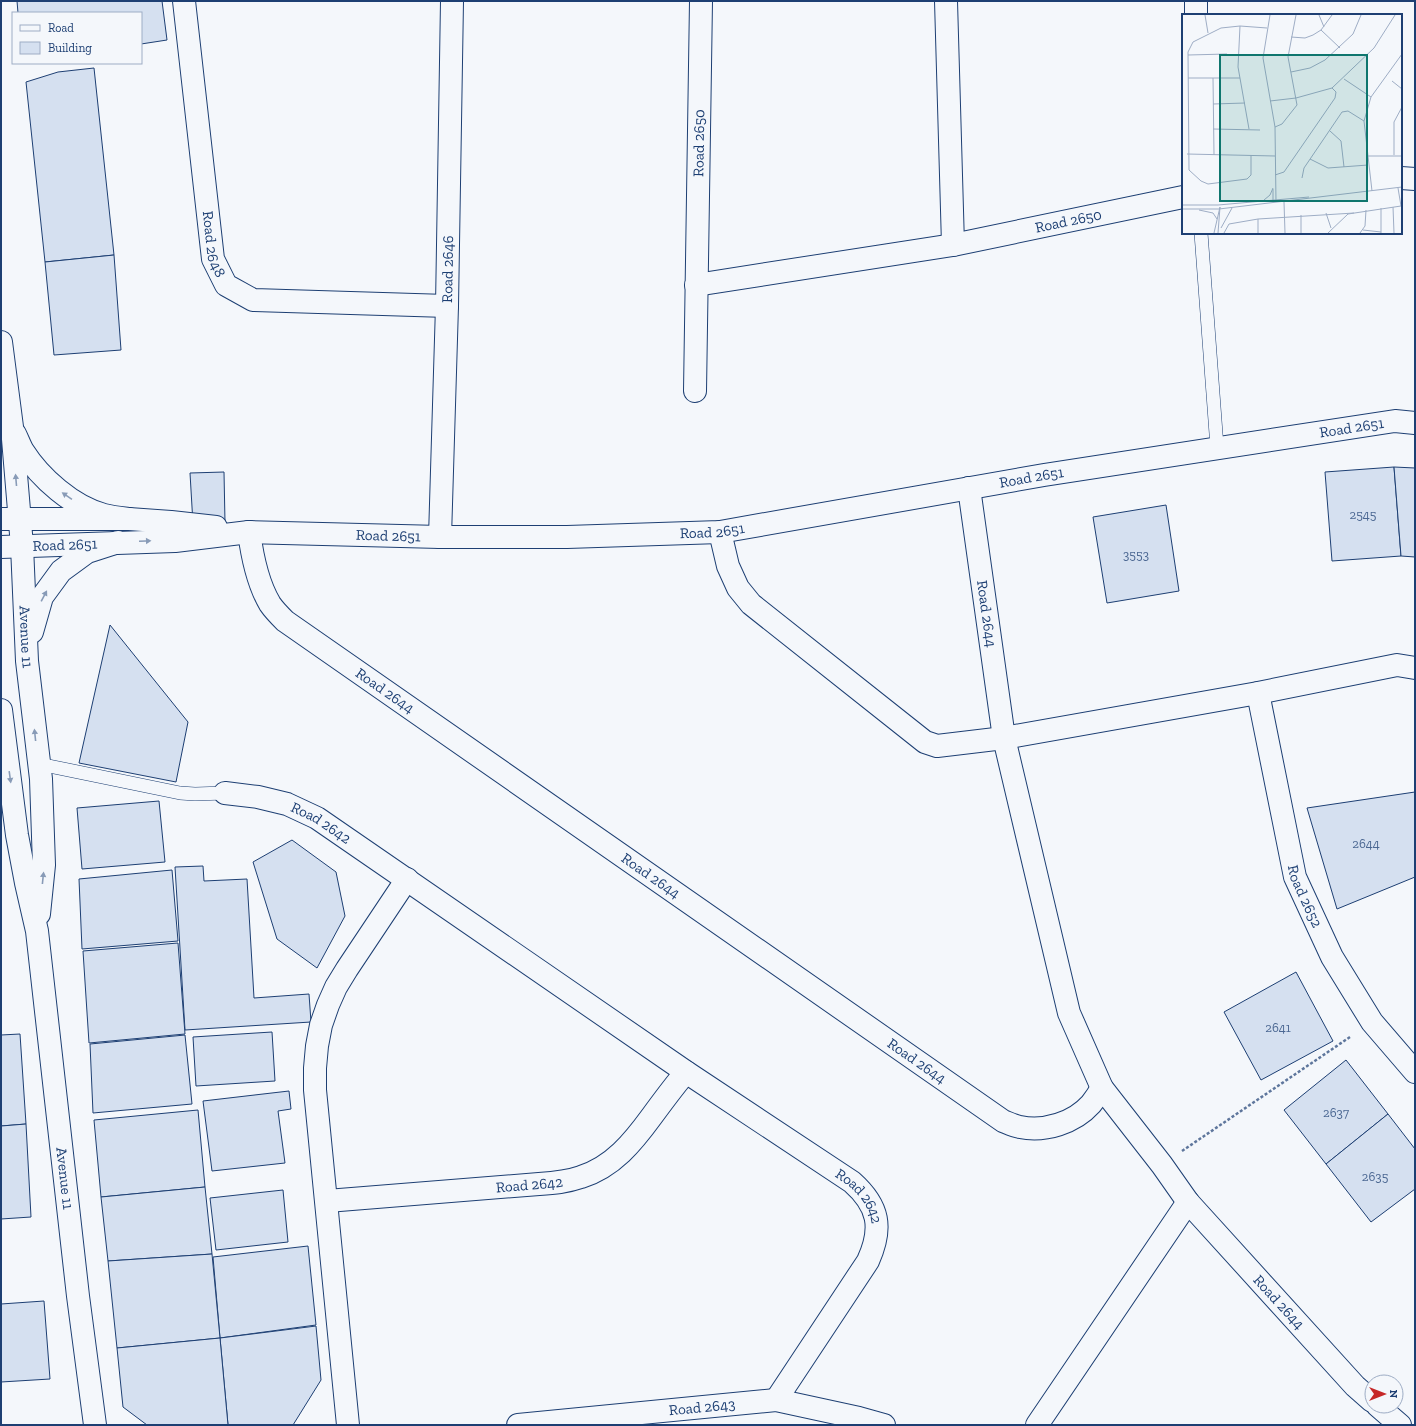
<svg xmlns="http://www.w3.org/2000/svg" width="1416" height="1426" viewBox="0 0 1416 1426" font-family="'Zilla Slab',serif">
	<style>
		.building { fill: #d5e0f0; stroke: #1d3f73 }
		.lines { fill: none; stroke-linecap: round; stroke-linejoin: round }
		.service-casing { stroke: #1d3f73; stroke-width: 14 }
		.minor-casing { stroke: #1d3f73; stroke-width: 24 }
		.tertiary-casing { stroke: #1d3f73; stroke-width: 24 }
		.secondary-casing { stroke: #1d3f73; stroke-width: 24 }
		.path { stroke: #5e769c; stroke-width: 2.5; stroke-dasharray: 3 2; stroke-linecap: butt }
		.service { stroke: #f4f7fb; stroke-width: 13 }
		.minor { stroke: #f4f7fb; stroke-width: 22 }
		.tertiary { stroke: #f4f7fb; stroke-width: 22 }
		.secondary { stroke: #f4f7fb; stroke-width: 22 }
		.oneway { fill: #889bb7 }
		.labels { text-anchor: middle; dominant-baseline: central; stroke-width: 3; stroke-linejoin: round; paint-order: stroke }
		.number-label { font-size: 13px; fill: #4b6792 }
		.street-label { font-size: 15px; fill: #1d3f73; stroke: #f4f7fb }
		.inset-road { fill: none; stroke: #9eadc5; stroke-width: 1 }
		.view { fill: #0f766e; fill-opacity: 0.15; stroke: #0f766e; stroke-width: 2 }
		.inset-edge { fill: none; stroke: #1d3f73; stroke-width: 2 }
	</style>
	<rect width="100%" height="100%" fill="#f4f7fb"/>
	<!-- building -->
	<g class="building">
		<path d="M17 1H162L167 40 141 44V13H18Z"/>
		<path d="M94 68 114 255 45 262 26 82 58 72Z"/>
		<path d="M114 255 121 350 54 355 45 262Z"/>
		<path d="M1394 467 1401 556 1332 561 1325 472Z"/>
		<path d="M1394 467 1415 468V557L1401 556Z"/>
		<path d="M224 472 225 522 193 524 190 473Z"/>
		<path d="M1166 505 1179 591 1107 603 1093 517Z"/>
		<path d="M110 625 188 722 176 782 79 763Z"/>
		<path d="M1415 792V877L1337 909 1307 808Z"/>
		<path d="M159 801 165 862 82 869 77 808Z"/>
		<path d="M292 840 336 872 345 916 317 968 277 939 253 862Z"/>
		<path d="M203 866 204 881 247 879 254 998 309 994 311 1022 185 1030 175 867Z"/>
		<path d="M172 870 178 941 82 949 79 879Z"/>
		<path d="M178 943 185 1034 89 1043 83 951Z"/>
		<path d="M1296 972 1333 1041 1261 1080 1224 1012Z"/>
		<path d="M272 1032 275 1081 196 1086 193 1037Z"/>
		<path d="M20 1034 26 1124 1 1126V1035Z"/>
		<path d="M185 1035 192 1104 93 1113 90 1044Z"/>
		<path d="M1346 1060 1388 1114 1326 1164 1284 1110Z"/>
		<path d="M289 1091 291 1109 278 1111 285 1163 212 1171 203 1101Z"/>
		<path d="M198 1110 205 1187 101 1197 94 1120Z"/>
		<path d="M1388 1114 1415 1149V1189L1371 1222 1326 1164Z"/>
		<path d="M26 1124 31 1217 1 1219V1126Z"/>
		<path d="M205 1187 212 1254 108 1261 101 1197Z"/>
		<path d="M283 1190 288 1242 216 1250 210 1198Z"/>
		<path d="M308 1246 316 1325 220 1338 213 1257Z"/>
		<path d="M212 1254 220 1338 117 1348 108 1261Z"/>
		<path d="M44 1301 50 1379 1 1382V1304Z"/>
		<path d="M316 1326 321 1380 293 1425H228L220 1338Z"/>
		<path d="M220 1338 228 1425H147L123 1407 117 1348Z"/>
	</g>
	<g class="lines">
		<defs>
			<g id="service">
				<path d="M1201 233 1217 447"/>
				<path d="M39 764 180 793 195 794 225 793"/>
			</g>
			<g id="minor">
				<path id="s1" d="M184 1 213 259 226 285 253 300 447 306"/>
				<path d="M946 1 953 245"/>
				<path d="M1196 1V15"/>
				<path d="M1401 178 1415 179"/>
				<path id="s2" d="M696 285 953 245 1183 197"/>
				<path id="s3" d="M695 391 701 1"/>
				<path id="s4" d="M969 488 1004 738 1069 1013 1102 1088 1162 1165 1188 1202 1355 1386 1372 1401"/>
				<path id="s5" d="M249 532C252 555 258 584 270 604 274 610 280 616 285 621L1003 1121C1008 1123 1014 1126 1020 1127 1045 1132 1074 1123 1091 1104 1095 1099 1099 1093 1102 1088"/>
				<path d="M720 532 728 566 738 588 751 604 925 742 937 746 1004 738 1258 693 1397 665 1415 668"/>
				<path id="s6" d="M440 537 447 306 452 1"/>
				<path id="s7" d="M1258 693 1295 877 1332 957 1372 1022 1415 1072"/>
				<path id="s8" d="M225 793 258 797 287 804 317 818 686 1072 852 1182C879 1206 883 1228 868 1261L776 1400"/>
				<path id="s9" d="M327 1201 539 1184C553 1183 567 1182 581 1177 613 1167 633 1142 652 1116 663 1101 674 1086 686 1072"/>
				<path d="M1378 1406 1400 1425"/>
				<path d="M348 1425 315 1090V1068L317 1046 321 1025 328 1005 336 987 347 969 407 879"/>
				<path id="s10" d="M518 1425 776 1400 859 1418 884 1425"/>
				<path d="M1037 1425 1188 1202"/>
			</g>
			<g id="tertiary">
				<path d="M1 519H129L171 522 216 527"/>
				<path id="s11" d="M1 547 175 541 249 532 440 537H567L720 532 1044 475 1395 421 1415 423"/>
			</g>
			<g id="secondary">
				<path id="s12" d="M1 342 12 427 22 546 27 661 41 779 44 865 39 914"/>
				<path d="M15 434C18 440 20 446 23 451 40 478 73 507 104 515 112 517 121 518 129 519"/>
				<path d="M32 632 42 597 61 571 87 552 118 542"/>
				<path id="s13" d="M1 710 17 835 26 883 37 931 78 1296 95 1425"/>
			</g>
		</defs>
		<!-- service casing -->
		<use href="#service" class="service-casing"/>
		<!-- minor casing -->
		<use href="#minor" class="minor-casing"/>
		<!-- tertiary casing -->
		<use href="#tertiary" class="tertiary-casing"/>
		<!-- secondary casing -->
		<use href="#secondary" class="secondary-casing"/>
		<!-- path -->
		<path class="path" d="M1182 1151 1350 1037"/>
		<!-- service -->
		<use href="#service" class="service"/>
		<!-- minor -->
		<use href="#minor" class="minor"/>
		<!-- tertiary -->
		<use href="#tertiary" class="tertiary"/>
		<!-- secondary -->
		<use href="#secondary" class="secondary"/>
	</g>
	<!-- one-way arrows -->
	<defs><path id="oneway-solid" d="M-6-.8H1V-3.2L6.5 0L1 3.2V.8H-6Z"/></defs>
	<g class="oneway">
		<use href="#oneway-solid" transform="translate(16 480) rotate(-95)"/>
		<use href="#oneway-solid" transform="translate(67 496) rotate(-146)"/>
		<use href="#oneway-solid" transform="translate(145 541) rotate(-2)"/>
		<use href="#oneway-solid" transform="translate(44 596) rotate(-62)"/>
		<use href="#oneway-solid" transform="translate(35 735) rotate(-96)"/>
		<use href="#oneway-solid" transform="translate(10 777) rotate(82)"/>
		<use href="#oneway-solid" transform="translate(43 878) rotate(-84)"/>
	</g>
	<g class="labels">
		<!-- number labels -->
		<g class="number-label">
			<text x="1363" y="514">2545</text>
			<text x="1136" y="554">3553</text>
			<text x="1366" y="843">2644</text>
			<text x="1278" y="1027">2641</text>
			<text x="1336" y="1112">2637</text>
			<text x="1375" y="1176">2635</text>
		</g>
		<!-- street labels -->
		<g class="street-label">
			<text stroke="none"><textPath href="#s3" startOffset="248">Road 2650</textPath></text>
			<text stroke="none"><textPath href="#s2" startOffset="378">Road 2650</textPath></text>
			<text stroke="none"><textPath href="#s1" startOffset="245">Road 2648</textPath></text>
			<text stroke="none"><textPath href="#s6" startOffset="268">Road 2646</textPath></text>
			<text stroke="none"><textPath href="#s11" startOffset="1360">Road 2651</textPath></text>
			<text stroke="none"><textPath href="#s11" startOffset="1036">Road 2651</textPath></text>
			<text stroke="none"><textPath href="#s11" startOffset="712">Road 2651</textPath></text>
			<text stroke="none"><textPath href="#s11" startOffset="388">Road 2651</textPath></text>
			<text stroke="none"><textPath href="#s11" startOffset="64">Road 2651</textPath></text>
			<text stroke="none"><textPath href="#s4" startOffset="127">Road 2644</textPath></text>
			<text stroke="none"><textPath href="#s12" startOffset="296">Avenue 11</textPath></text>
			<text stroke="none"><textPath href="#s5" startOffset="220">Road 2644</textPath></text>
			<text stroke="none"><textPath href="#s8" startOffset="102">Road 2642</textPath></text>
			<text stroke="none"><textPath href="#s5" startOffset="544">Road 2644</textPath></text>
			<text stroke="none"><textPath href="#s7" startOffset="209">Road 2652</textPath></text>
			<text stroke="none"><textPath href="#s5" startOffset="868">Road 2644</textPath></text>
			<text stroke="none"><textPath href="#s13" startOffset="473">Avenue 11</textPath></text>
			<text stroke="none"><textPath href="#s9" startOffset="203">Road 2642</textPath></text>
			<text stroke="none"><textPath href="#s8" startOffset="759">Road 2642</textPath></text>
			<text stroke="none"><textPath href="#s4" startOffset="895">Road 2644</textPath></text>
			<text stroke="none"><textPath href="#s10" startOffset="185">Road 2643</textPath></text>
		</g>
	</g>
	<!-- overview -->
	<g transform="translate(1182 14)">
		<rect width="220" height="220" fill="#f4f7fb"/>
		<path class="inset-road" d="M23 1 26 19M88 1 81 44 93 113 94 188M137 1 142 13M58 12 56 53 67 115M139 16 158 34M109 23 123 24 131 21 139 16 150 1M6 41 45 40M109 58 128 54 143 46 171 20 179 1M6 64H58M31 64 32 141M162 65 189 83M210 67 220 75M88 87 114 84 150 74 192 34 213 1M31 90 63 89M93 113 100 110 115 91 106 43 114 1M31 115 78 116M148 117 159 127 162 153M5 140 93 142M69 141V161L65 165 26 170 19 167 7 156 6 38 11 28 39 14 58 12 85 14M212 141V108L220 93M185 142H220M128 145 146 154 186 151M93 161 102 158 153 84 154 78 150 74M120 164 122 154 160 98 166 97 182 107M91 175V188M190 177 182 107 189 83 220 40M82 186 88 181 91 174M102 188 103 219M0 191H36M36 191 127 183M211 193 212 219M199 194V219M0 195H37M37 195 220 173M17 196 31 199 35 205M144 199 149 214M39 214 50 194M181 216 199 218M32 219 38 193M36 219 38 193M42 219 47 210 76 205 172 199M76 219V205M119 219V201M146 219 166 200 219 192 216 174M178 219 183 212 184 196"/>
		<path class="view" d="M38 41H185V187H38Z"/>
		<rect width="220" height="220" class="inset-edge"/>
	</g>
	<!-- border -->
	<rect width="1416" height="1426" fill="none" stroke="#1d3f73" stroke-width="4"/>
	<!-- legend -->
	<rect x="12" y="12" width="130" height="52" fill="#f4f7fb" stroke="#9eadc5"/>
	<rect x="20" y="25" width="20" height="6" fill="#f4f7fb" stroke="#9eadc5"/>
	<text x="48" y="32" font-size="12" fill="#1d3f73">Road</text>
	<rect x="20" y="42" width="20" height="12" fill="#d5e0f0" stroke="#9eadc5"/>
	<text x="48" y="52" font-size="12" fill="#1d3f73">Building</text>
	<!-- north arrow -->
	<g transform="translate(1384 1394) rotate(90)"><circle r="19" fill="#f4f7fb" stroke="#9eadc5"/>
	<path d="M0-3L7 15L0 10L-7 15Z" fill="#c62828"/>
	<text y="-6" font-size="11" font-weight="bold" text-anchor="middle" fill="#1d3f73">N</text>
	</g>
</svg>
